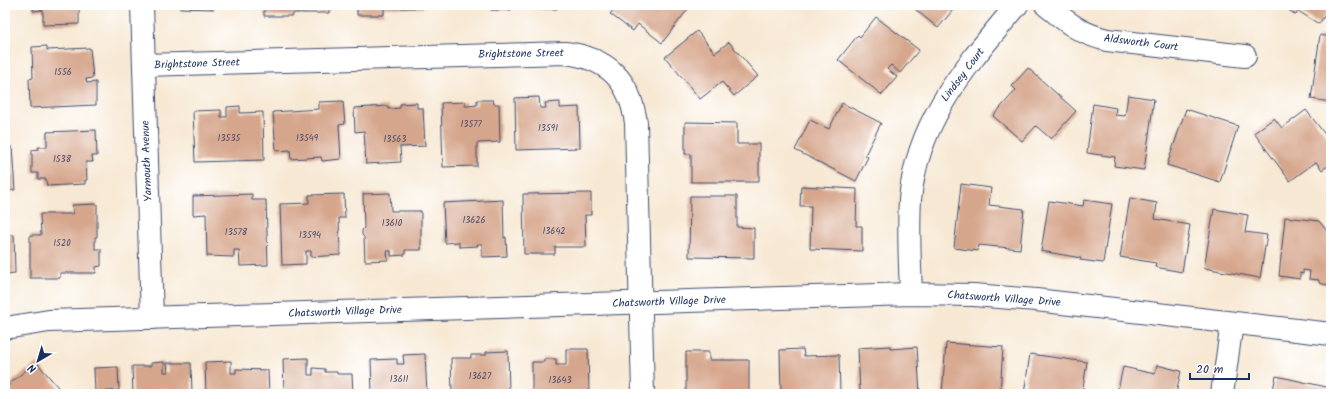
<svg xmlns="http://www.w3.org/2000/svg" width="1336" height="399" viewBox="0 0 1336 399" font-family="Kalam,sans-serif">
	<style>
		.building { fill: #d6a68c }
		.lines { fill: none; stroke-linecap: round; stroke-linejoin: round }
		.minor-casing { stroke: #3c4b70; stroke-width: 24 }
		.minor { stroke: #fff; stroke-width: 22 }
		.labels { text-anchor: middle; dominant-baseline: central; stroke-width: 3; stroke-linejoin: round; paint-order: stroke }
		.number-label { font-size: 9px; fill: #4a4d6a }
		.street-label { font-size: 11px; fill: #1b2f5e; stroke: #fff }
	</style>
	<rect width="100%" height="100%" fill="#fff"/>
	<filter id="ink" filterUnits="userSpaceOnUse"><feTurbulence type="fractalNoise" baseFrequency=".025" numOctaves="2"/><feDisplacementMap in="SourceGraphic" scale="8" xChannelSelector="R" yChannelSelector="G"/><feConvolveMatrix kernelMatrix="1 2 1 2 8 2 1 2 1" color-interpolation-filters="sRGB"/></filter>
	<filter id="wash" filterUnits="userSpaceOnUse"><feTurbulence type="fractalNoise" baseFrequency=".012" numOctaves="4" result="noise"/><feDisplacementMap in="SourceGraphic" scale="16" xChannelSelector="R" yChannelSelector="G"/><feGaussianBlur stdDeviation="0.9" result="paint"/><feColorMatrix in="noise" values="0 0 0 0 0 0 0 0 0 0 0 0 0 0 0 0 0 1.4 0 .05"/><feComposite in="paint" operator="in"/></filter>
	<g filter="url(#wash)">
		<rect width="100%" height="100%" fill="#f7e8d3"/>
		<g id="blocks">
			<!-- building -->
			<g class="building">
				<rect x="5" y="5" width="3" height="9"/>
				<path d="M33 5H79V24L43 25V10L33 11Z"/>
				<path d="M180 5H214V9L180 8Z"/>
				<path d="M264 5H329V13H293V16H264Z"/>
				<path d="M357 5H423V8H384V15H357Z"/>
				<path d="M492 5H511V10H491Z"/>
				<path d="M532 5H556L557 9H532Z"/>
				<path d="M617 5H691L662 43 638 24 633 31 610 14Z"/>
				<path d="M910 5H957L938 28Z"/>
				<path d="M1281 5H1331V6L1319 24 1298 11 1296 15Z"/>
				<path d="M876 17 919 50 900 73 891 65 887 69 897 77 882 95 838 60 858 35 860 37Z"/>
				<path d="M697 31 715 53 729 42 758 76 734 96 722 82 700 99 665 57Z"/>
				<path d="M1320 35 1331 37V102L1311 99Z"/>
				<path d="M47 46V50L90 48 93 78 86 79 87 83 96 82V105L30 108 29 79 33 78 32 47Z"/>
				<path d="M1028 68 1076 111 1051 139 1036 126 1022 141 993 116 1016 90 1012 86Z"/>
				<path d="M1128 95 1154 99 1144 170 1114 166 1115 157 1087 153 1093 104 1116 108 1115 115 1125 116Z"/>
				<path d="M539 97 540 108H546L545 103 560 102V108L579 107 580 148 516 150 515 98Z"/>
				<path d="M477 100H493L494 104H499L500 142 477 143V166L443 167 441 103 465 102V106H468L477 105Z"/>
				<path d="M343 101 345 124 339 125 341 159 322 161 321 157 291 159 290 150 276 151 273 112 319 109V102Z"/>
				<path d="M417 103V108H423L425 146 400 147 401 162 366 164 364 131 355 132 354 108 388 106V109L400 108V104Z"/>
				<path d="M842 103 881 123 865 155 868 157 856 181 795 150 810 120 829 129Z"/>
				<path d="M240 106V113L263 112 264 160 195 162 193 111 221 110V117H227V107Z"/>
				<path d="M1186 109 1238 126 1220 182 1167 165Z"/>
				<path d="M1306 110 1331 142V164L1322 170 1316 162 1290 181 1254 133 1274 118 1282 128Z"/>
				<path d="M685 122 737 123V144H759V182H691V154H685Z"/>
				<path d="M96 130 97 156H92L93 162H85L86 163 87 180H85V184L47 186 46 179H38V173H32V150L39 149 38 147H47V132Z"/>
				<path d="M5 147H12L15 190 5 191Z"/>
				<path d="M961 184 991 188 989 205 1024 209 1020 249 979 245 978 251 954 248Z"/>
				<path d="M801 186 857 189 856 226H862V251L810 249 811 206H800Z"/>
				<path d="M390 193 391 211H421V250H405V255L391 256V251H387L388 260 365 261 364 237 362 235V230L364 228 363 194Z"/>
				<path d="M591 193V215H585L586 247H555V254H524L523 194Z"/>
				<path d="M252 194V200H266L268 265 240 266 239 250H234V257L207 256 206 214 193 215V196Z"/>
				<path d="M344 194 345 218H339L340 255 311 257V251H306V264L282 265 280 204 309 203V195Z"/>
				<path d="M690 196H737V227L754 228V258L689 257Z"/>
				<path d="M1130 198 1157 203 1155 219 1190 225 1182 272 1155 267 1156 263 1120 257Z"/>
				<path d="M503 200 504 238 506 237 507 256 482 257V244H477L478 246 459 247V242L445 243 443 203Z"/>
				<path d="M1084 200 1112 204 1103 263 1080 260 1081 258 1041 251 1049 201 1083 206Z"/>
				<path d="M97 204V237H95V249H101V266L96 267V273H60V278H30V235H41L40 214H73L72 205Z"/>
				<path d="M1214 209 1248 215 1245 232 1267 235 1260 278 1204 268Z"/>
				<path d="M1285 217 1319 221 1331 236V286L1319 283V280L1309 279 1310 271 1303 270V274L1300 273V279L1279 276Z"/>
				<path d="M5 218H7V235H14L15 273 5 274Z"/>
				<path d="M946 343 1003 347 1000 394H942Z"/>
				<path d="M890 346V349L917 347 920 394H860L858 348Z"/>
				<path d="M566 349H588L589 394H532V362H544V359H556V365H566Z"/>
				<path d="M803 349 804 356 839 355 840 392 819 393V394H781L780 350Z"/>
				<path d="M508 351 509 394H452L451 358H471V355H486V352Z"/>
				<path d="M686 352H709V360H749V394H686Z"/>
				<path d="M425 354 427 394H372L371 360 397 359V364H404L403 355Z"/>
				<path d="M1030 354 1087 362 1082 394H1024Z"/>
				<path d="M308 358V375H313V368L325 369V372H337V374H352L353 394H284L283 359Z"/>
				<path d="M231 361V373H236V369L268 370 269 394H206L205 362Z"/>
				<path d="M164 362V372H168L167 363H191L192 394H133L132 366H151V363Z"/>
				<path d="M37 363 64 394H5V388L26 370 27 371Z"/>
				<path d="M1157 365 1181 371 1176 394H1117L1123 367 1155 374Z"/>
				<path d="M118 367 119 390 95 392 94 368Z"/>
				<path d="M1276 376 1331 388V394H1272Z"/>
			</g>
		</g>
	</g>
	<g filter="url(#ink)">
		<use href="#blocks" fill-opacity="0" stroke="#3c4b70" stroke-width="1"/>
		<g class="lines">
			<defs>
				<g id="minor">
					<path d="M142 5 152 318"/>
					<path d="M1046 5C1068 23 1079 33 1107 40L1245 56"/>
					<path d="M144 65 565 53C608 58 630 80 636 123L643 394"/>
					<path d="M911 294C910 263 908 232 910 200 917 119 968 64 1017 5"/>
					<path d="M5 328 49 321 911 294 974 295 1036 300 1331 334"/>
					<path d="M1222 394 1232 323"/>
				</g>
			</defs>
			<!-- minor casing -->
			<use href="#minor" class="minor-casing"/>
			<!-- minor -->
			<use href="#minor" class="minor"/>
		</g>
	</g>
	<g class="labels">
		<!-- number labels -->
		<g class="number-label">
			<text x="63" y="72">1556</text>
			<text x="471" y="124">13577</text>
			<text x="548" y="128">13591</text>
			<text x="229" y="138">13535</text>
			<text x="307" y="138">13549</text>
			<text x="395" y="139">13563</text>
			<text x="62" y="159">1538</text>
			<text x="474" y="220">13626</text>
			<text x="392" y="223">13610</text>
			<text x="554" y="231">13642</text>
			<text x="236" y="232">13578</text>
			<text x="310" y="235">13594</text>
			<text x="62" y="243">1520</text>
			<text x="480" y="376">13627</text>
			<text x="399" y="379">13611</text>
			<text x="560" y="380">13643</text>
		</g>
		<!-- street labels -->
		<g class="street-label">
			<text transform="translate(1141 43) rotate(7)">Aldsworth Court</text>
			<text transform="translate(521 54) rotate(-1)">Brightstone Street</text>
			<text transform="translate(197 64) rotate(-2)">Brightstone Street</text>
			<text transform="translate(963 75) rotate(-53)">Lindsey Court</text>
			<text transform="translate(147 161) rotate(-92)">Yarmouth Avenue</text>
			<text transform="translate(1004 299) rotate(4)">Chatsworth Village Drive</text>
			<text transform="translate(669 302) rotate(-2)">Chatsworth Village Drive</text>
			<text transform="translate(345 312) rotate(-2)">Chatsworth Village Drive</text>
		</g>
	</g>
	<!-- margin -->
	<rect width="1336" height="399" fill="none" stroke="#fff" stroke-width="20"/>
	<!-- north arrow -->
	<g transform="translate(38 361) rotate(218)" stroke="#ffffff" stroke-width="3" paint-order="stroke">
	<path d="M0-3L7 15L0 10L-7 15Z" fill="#1b2f5e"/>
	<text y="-6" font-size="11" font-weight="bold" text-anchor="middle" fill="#1b2f5e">N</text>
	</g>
	<!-- scale -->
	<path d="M1190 373v6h59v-6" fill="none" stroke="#1b2f5e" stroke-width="2"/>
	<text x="1196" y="373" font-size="12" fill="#1b2f5e" stroke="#ffffff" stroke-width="3" paint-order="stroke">20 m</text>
</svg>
